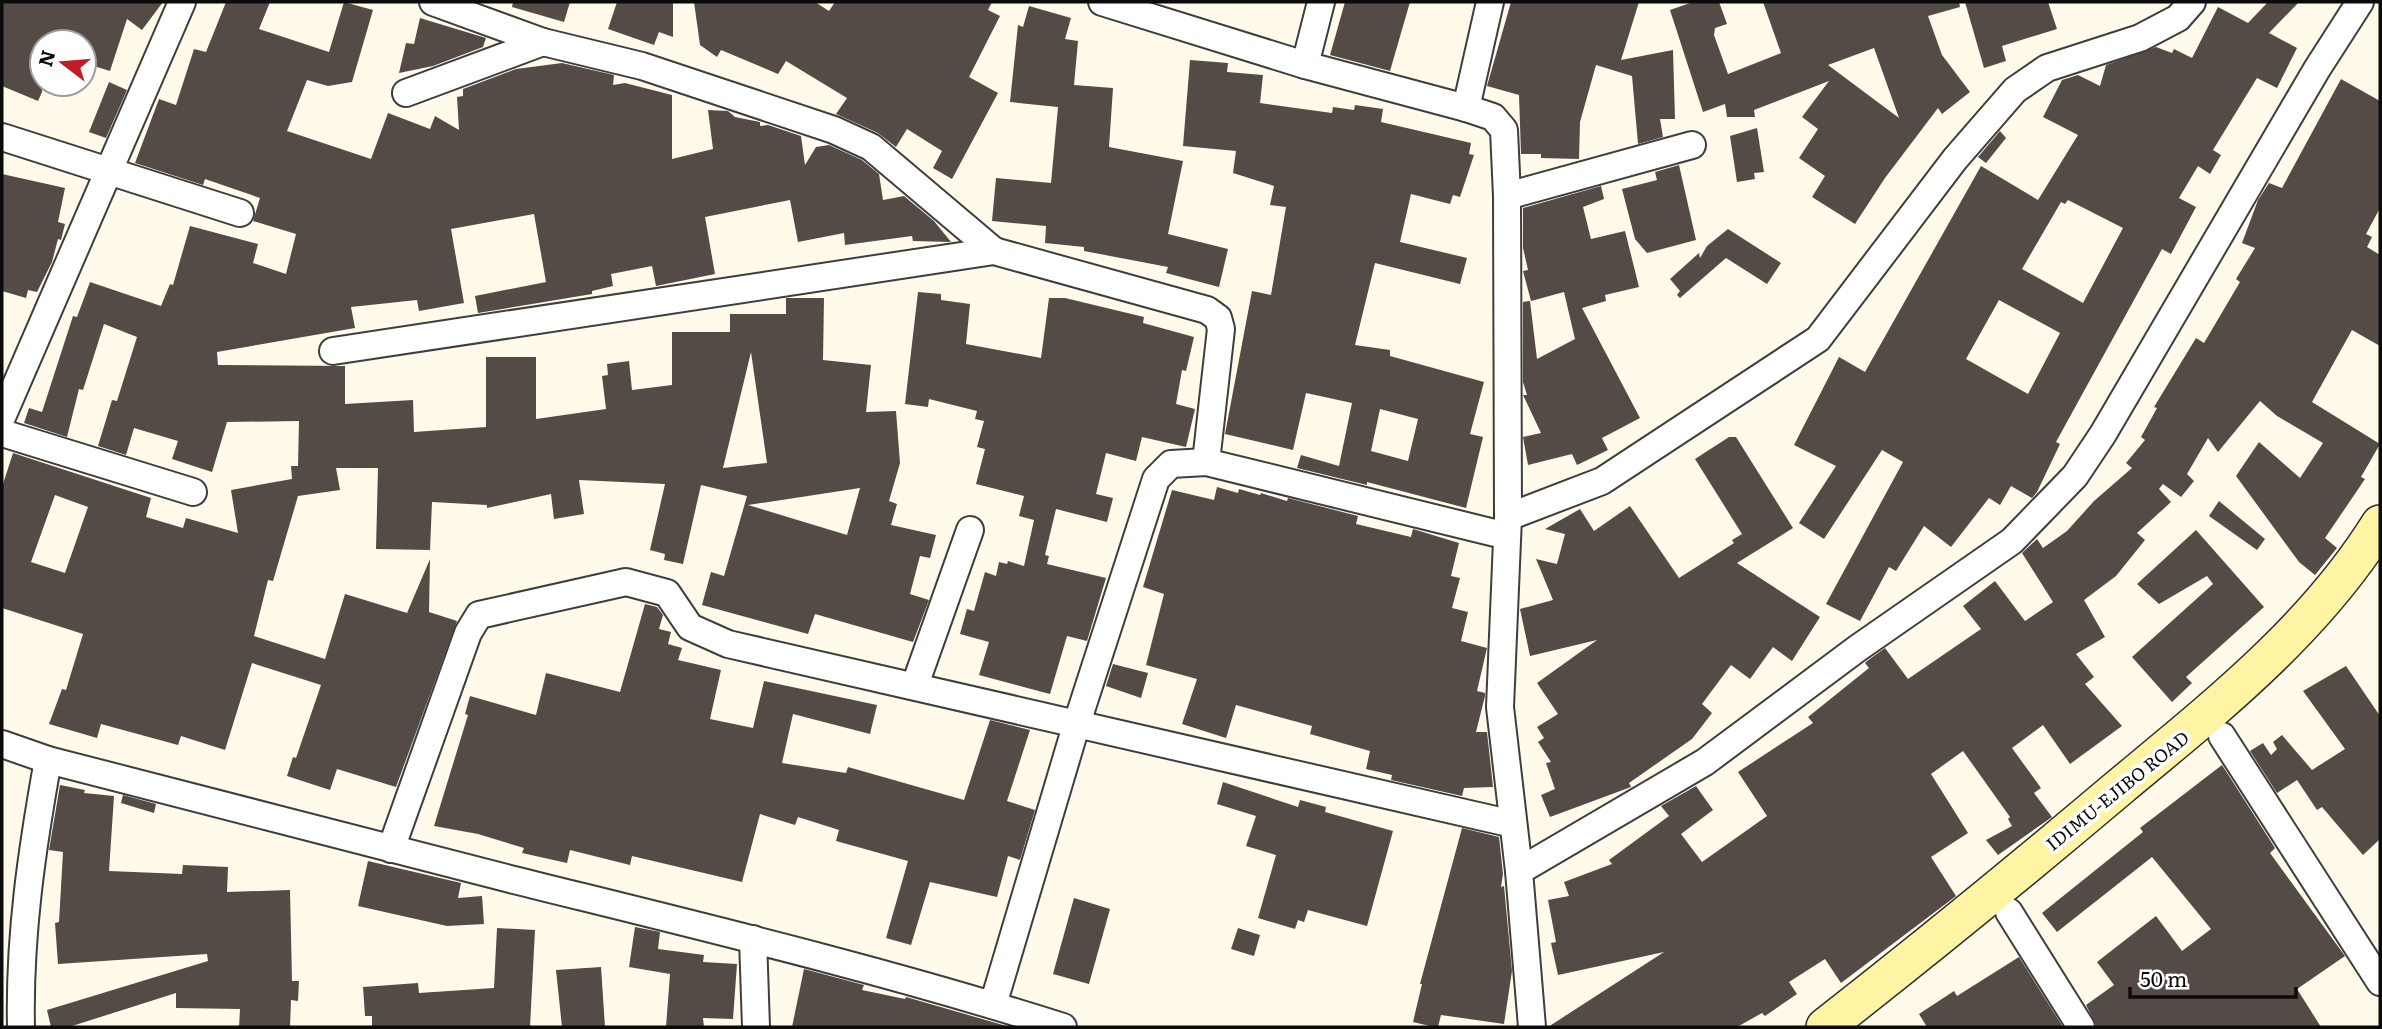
<svg xmlns="http://www.w3.org/2000/svg" width="2382" height="1029" viewBox="0 0 2382 1029" font-family="Literata,serif">
	<style>
		.building { fill: #544b47; fill-rule: evenodd }
		.lines { fill: none; stroke-linecap: round; stroke-linejoin: round }
		.street-casing { stroke: #3e3e3e; stroke-width: 30 }
		.secondary-casing { stroke: #2d2d2d; stroke-width: 40 }
		.street { stroke: #fff; stroke-width: 26 }
		.secondary { stroke: #fff3a4; stroke-width: 37 }
		.labels { text-anchor: middle; dominant-baseline: central; stroke-width: 7; stroke-linejoin: round; paint-order: stroke }
		.street-label { font-size: 18px; fill: #0b0b0b; stroke: #fff }
	</style>
	<rect width="100%" height="100%" fill="#fffae9"/>
	<!-- building -->
	<g class="building">
		<path d="M2 2H163L142 30 127 19 110 71 84 63V42H42V92L38 101 2 86Z"/>
		<path d="M226 2H270L259 29 329 52 344 2 373 10 352 82 328 86 307 80 287 131 371 159 388 113 430 129 435 116 459 130 457 97 463 96V89L516 69 562 63 614 75 613 85 625 83 672 95V159L713 149 708 110 728 111 735 117 760 122V126L768 125 801 136 805 165 816 147 829 145 862 160 879 174 883 200 904 196 934 221 951 242 913 241 912 236 845 245 844 233 798 242 790 200 705 217 715 274 656 286 652 266 611 274 613 286 592 291V294L478 313 475 296 546 282 534 214 451 229 464 303 419 311 417 300 351 307 355 328 217 352 218 365 345 366V404L413 400 414 432 486 427V357H536V419L606 409 602 376 608 375 607 364 629 361 632 390 672 385V332H730V314H786V298H824L823 360 871 365 866 412 896 411 900 463 889 501 897 504 891 525 936 535 930 558 920 556 910 594 929 600 913 642 815 614 808 634 702 605 711 572 724 576 747 496 701 485 683 564 664 560 665 554 650 550 665 484 579 480 584 514 554 519 551 494 487 508V505L432 502 430 550 376 549 378 468H336L340 490 298 496 273 581 268 580 254 636 325 659 345 594 407 613 430 559 429 612 457 621 396 787 337 769 330 790 287 776 293 757 296 758 321 685 252 663 225 750 181 736 178 745 101 724 97 738 49 724 62 689 66 690 83 634 2 608V487L13 453 151 498 146 517 183 528 186 518 238 533 231 490 292 479 291 466H298L299 421 227 422 212 472 172 459 178 441 134 428 126 455 98 446 112 400 117 401 137 337 104 324 83 390 79 389 67 437 24 423 29 408 42 412 73 316 77 317 90 282 161 306 170 284 173 285 190 226 258 244 253 263 286 274 296 234 253 221 260 198 205 179 203 185 135 163 159 99 176 105 194 49 206 52ZM751 352 767 463 723 468ZM860 488 847 535 748 505ZM55 495 88 507 65 573 31 562Z"/>
		<path d="M513 2H570L564 22 512 7Z"/>
		<path d="M617 2H673V37L659 32 654 45 608 29Z"/>
		<path d="M694 2H815L829 11 835 2H992L988 10 1000 16 969 77 998 93 952 179 933 168 942 151 907 129 896 147 878 133 836 114 847 98 786 61 778 74 721 50 717 57 700 45Z"/>
		<path d="M1345 2H1410L1390 71 1330 55Z"/>
		<path d="M1511 2H1639L1621 60 1673 50 1675 119H1660L1663 137 1638 144 1632 76 1596 65 1580 122 1579 159 1541 158V154H1521L1519 95 1487 86Z"/>
		<path d="M1693 2H1719L1727 24 1715 28 1714 35 1728 74 1781 53 1763 2H1959L1960 7 1928 16 1942 55 1970 92 1942 114 1938 108 1885 178 1855 224 1812 197 1825 176 1799 158 1818 129 1802 117 1829 81 1754 110 1755 117H1727L1725 104 1703 112 1670 10ZM1874 48 1899 118 1828 65Z"/>
		<path d="M1965 2H2048L2057 29 2002 46 2006 61 1984 68Z"/>
		<path d="M2268 2H2299L2269 33 2297 48 2277 88 2257 78 2213 150 2221 155 2210 174 2198 166 2179 198 2196 207 2171 254 2162 249 2056 442 2060 444 2037 492 2032 498 2011 486 2000 505 1989 498 1951 547 1924 526 1896 571 1889 567 1860 621 1826 604 1903 462 1882 450 1824 539 1799 523 1836 466 1794 445 1839 357 1865 372 1981 166 2038 200 2078 135 2043 117 2062 80 2078 75 2100 86 2106 65 2156 47 2172 53 2174 49 2192 58 2218 7 2248 23ZM2068 200 2123 228 2083 303 2022 269 2061 202 2065 204ZM1999 300 2060 333 2028 394 1966 359Z"/>
		<path d="M1029 6 1071 18 1065 39 1078 41 1074 85 1113 88 1109 147 1183 161 1168 234 1228 249 1219 287 1166 273 1168 267 1084 251V247L1045 243 1046 226 992 221 996 178 1051 183 1058 107 1010 102 1018 25 1023 27Z"/>
		<path d="M420 18 486 38 483 47 433 66 399 73 406 43 414 44Z"/>
		<path d="M1190 60 1228 63 1227 72 1263 75 1260 103 1332 113 1333 107 1354 110 1355 105 1383 109 1381 122 1471 143 1469 154 1474 155 1460 197 1453 195 1450 204 1411 194 1400 242 1467 258 1460 284 1375 263 1355 345 1390 350V356L1484 382 1470 434 1483 437 1466 508 1367 482V485L1297 468 1301 455 1339 466 1352 403 1306 393 1293 450 1225 434 1252 291 1271 295 1286 207 1270 205 1274 186 1233 173 1236 151 1183 146ZM1380 409 1418 419 1408 461 1371 451Z"/>
		<path d="M2341 79 2380 101V208L2366 234 2372 237 2367 247 2380 255V346L2352 330 2312 402 2380 444 2361 477 2365 479 2325 538 2337 548 2315 575 2299 562 2236 476 2259 442 2300 478 2323 443 2277 416 2260 401 2218 452 2208 438 2187 474 2194 481 2181 497 2163 484 2159 489 2171 502 2137 533 2145 540 2116 576 2084 600 2105 637 2076 654 2094 677 2085 684 2122 726 2070 764 2043 725 2012 748 2041 788 2034 793 2052 817 1998 855 1986 840 2012 826 2008 819 2010 817 1963 751 1931 774 1968 833 1931 857 1956 896 1841 983 1825 959 1789 982 1797 994 1765 1016 1762 1013 1737 1027H1548L1664 952 1558 975 1551 943 1556 942 1548 900 1569 896 1564 882 1612 864 1609 860 1669 816 1661 806 1696 786 1713 810 1681 834 1702 862 1767 816 1738 772 1813 723 1808 717 1869 668 1865 663 1867 661 1885 648 1908 679 1981 629 1963 606 1995 581 2025 621 2053 602 2022 553 2037 539 2043 548 2067 531 2094 501 2132 468 2126 463 2145 440 2141 437 2157 408 2154 407 2196 338 2204 343 2240 282 2236 279 2255 248 2242 243 2258 200 2269 183 2282 188Z"/>
		<path d="M109 82 127 90 106 138 89 132Z"/>
		<path d="M1757 128 1764 172 1754 173 1755 179 1737 182 1730 136Z"/>
		<path d="M2000 131 2006 138 1986 163 1978 157Z"/>
		<path d="M1679 165 1696 240 1647 253 1635 239 1622 189 1657 180 1655 172Z"/>
		<path d="M2 174 65 188 58 222 65 224 61 240 58 239 52 262 37 292 28 290 26 298 2 291Z"/>
		<path d="M1601 186 1604 199 1583 207 1591 239 1625 231 1639 287 1605 295 1606 301 1582 308 1640 418 1602 438 1608 450 1577 465 1572 454 1528 465 1523 437 1541 433 1523 395H1527L1523 382V302L1530 301 1537 359 1575 339 1564 292 1531 301 1523 271 1528 270 1523 248V208Z"/>
		<path d="M1728 229 1781 263 1767 284 1726 258 1680 298 1677 295 1680 291 1670 279 1699 253 1700 258 1707 246Z"/>
		<path d="M918 292 941 294V300L970 304 966 344 1041 358 1049 298H1065L1144 317 1143 323 1194 337 1186 371 1182 370 1176 404 1195 409 1186 447 1142 437 1136 461 1106 453 1096 494 1113 498 1107 522 1056 509 1045 555 1049 556 1047 564 1106 578 1087 641 1067 636 1050 694 979 675 989 642 960 634 967 609 974 611 985 572 996 576 999 562 1007 564 1008 561 1024 566 1034 520 1019 516 1024 496 976 484 985 449 977 447 984 421 975 419 977 411 929 399 928 407 905 404Z"/>
		<path d="M1729 437H1736L1793 528 1737 563 1820 617 1792 661 1773 647 1750 679 1731 665 1702 704 1712 713 1692 739 1629 783 1631 787 1550 817 1541 795 1555 789 1546 763 1551 762 1538 742 1544 738 1537 727 1558 714 1537 683 1597 640 1530 656 1520 609 1553 600 1536 559 1557 564 1565 534 1545 529 1580 509 1594 531 1630 506 1679 578 1734 543 1732 540 1742 534 1695 459Z"/>
		<path d="M1217 487 1238 493 1239 489 1260 495 1261 493 1287 501 1288 498 1358 516 1356 524 1411 537 1413 529 1459 543 1451 576 1460 578 1452 608 1468 612 1461 641 1487 648 1477 691 1485 693V696L1476 732H1487L1493 787 1464 788 1462 796 1391 780 1392 775 1366 769 1370 751 1310 734 1312 726 1236 705 1226 738 1182 724 1197 679 1146 665 1164 594 1143 587 1172 490 1214 500Z"/>
		<path d="M2219 501 2265 539 2257 550 2209 516Z"/>
		<path d="M2196 530 2264 607 2186 677 2192 683 2172 702 2132 657 2213 584 2207 576 2159 604 2137 584Z"/>
		<path d="M645 604 657 607 663 615 659 629 671 632 668 644 682 648 678 660 721 670 710 719 753 728 764 681 877 705 870 734 793 714 782 763 846 773 848 767 964 800 990 720 1030 730 1007 801 1035 810 1020 860 1008 856 997 897 930 882 911 945 886 938 908 861 836 841 839 830 798 817 795 825 760 814 742 882 632 856 630 865 570 850 567 863 522 853 524 848 478 834 434 826 468 715 465 714 470 696 536 715 546 673 620 692Z"/>
		<path d="M1113 664 1148 673 1141 698 1106 686Z"/>
		<path d="M2346 666 2380 716V839L2363 855 2322 807 2317 810 2297 780 2277 793 2250 751 2263 743 2271 755 2277 749 2273 742 2282 735 2312 770 2345 749 2303 691Z"/>
		<path d="M2222 765 2275 848 2270 853 2345 956 2297 989 2321 1027H2097L2086 1005 2114 985 2097 962 2156 916 2182 951 2211 929 2152 857 2057 932 2042 913 2143 832 2140 828Z"/>
		<path d="M1223 782 1298 807 1300 800 1326 807 1325 812 1393 831 1367 926 1308 910 1304 922 1298 920 1295 929 1258 918 1276 855 1246 846 1256 816 1217 804Z"/>
		<path d="M60 785 85 790 84 793 114 796 109 871 182 874 183 865 228 867 227 892 290 890 292 981H299L298 1001 291 1000 290 1027H239L240 1009 176 1008V993L69 1027H51L47 1010 208 961 207 954 58 964 55 923 59 922 63 852 49 850Z"/>
		<path d="M123 795 156 804 154 813 121 803Z"/>
		<path d="M1462 828 1499 837 1503 874 1501 887 1504 886 1512 971 1504 1024 1441 1015 1438 1027H1434L1413 1022 1422 984H1420Z"/>
		<path d="M368 861 461 883 458 898 482 896 484 924 447 926 358 906Z"/>
		<path d="M1074 898 1110 909 1089 984 1053 974Z"/>
		<path d="M635 927 660 932 658 949 704 955 703 962 737 964 733 1019 703 1018 704 1027H666L670 974 629 967Z"/>
		<path d="M497 928 535 930 530 1027H372V1016H365L363 987 418 983 419 993 494 988Z"/>
		<path d="M1238 928 1260 935 1254 956 1231 949Z"/>
		<path d="M2019 957 2063 1027H1927L1919 1014 1954 991 1957 996Z"/>
		<path d="M601 967 605 1027H562L556 970Z"/>
		<path d="M804 969 864 985 862 990 905 999 906 997 1010 1027H792Z"/>
	</g>
	<g class="lines">
		<defs>
			<g id="street">
				<path d="M433 2 543 42 642 66 834 130 871 147 994 251"/>
				<path d="M1102 2 1305 65 1466 108 1493 117 1504 130 1507 196 1508 517 1500 707 1519 871 1532 1027"/>
				<path d="M1305 65 1321 2"/>
				<path d="M406 93 543 42"/>
				<path d="M1466 108 1490 2"/>
				<path d="M2 137 240 213"/>
				<path d="M1507 196 1692 145"/>
				<path d="M333 351 994 251 1207 310 1218 318 1221 329 1206 462"/>
				<path d="M2 417 182 2"/>
				<path d="M2 433 193 492"/>
				<path d="M1508 517 1602 481 1818 339 1955 159 2015 90 2047 68 2140 38 2178 18 2192 2"/>
				<path d="M915 685 970 530"/>
				<path d="M2222 736 2380 982"/>
				<path d="M2 744 48 760C202 799 356 840 510 879 695 925 881 969 1063 1027"/>
				<path d="M391 849 468 633 479 615 626 582 667 593 690 627 728 644 1513 824"/>
				<path d="M1519 871 1705 762 1858 648 2012 541 2075 476 2103 434 2317 69 2360 2"/>
				<path d="M2009 912 2081 1027"/>
				<path d="M753 939 756 1027"/>
				<path d="M993 1005 1076 726 1156 479 1171 464 1206 462 1507 536"/>
				<path d="M21 1027C19 936 32 849 48 760"/>
			</g>
			<path id="secondary" d="M1825 1027C1925 949 2024 868 2121 786 2216 707 2314 630 2380 524"/>
		</defs>
		<!-- street casing -->
		<use href="#street" class="street-casing"/>
		<!-- secondary casing -->
		<use href="#secondary" class="secondary-casing"/>
		<!-- street -->
		<use href="#street" class="street"/>
		<!-- secondary -->
		<use href="#secondary" class="secondary"/>
	</g>
	<g class="labels">
		<!-- street labels -->
		<g class="street-label">
			<text transform="translate(2117 790) rotate(-39)">IDIMU-EJIBO ROAD</text>
		</g>
	</g>
	<!-- border -->
	<rect width="2382" height="1029" fill="none" stroke="#0b0b0b" stroke-width="7"/>
	<!-- north arrow -->
	<g transform="translate(63 63) rotate(286)"><circle r="33" fill="#ffffff" stroke="#9d9d9d" stroke-width="2"/>
	<path d="M0-5L12 26L0 18L-12 26Z" fill="#c11d28"/>
	<text y="-10" font-size="19" font-weight="bold" text-anchor="middle" fill="#0b0b0b">N</text>
	</g>
	<!-- scale -->
	<path d="M2130 987v10h166v-10" fill="none" stroke="#0b0b0b" stroke-width="3.5"/>
	<text x="2140" y="987" font-size="21" fill="#0b0b0b" stroke="#ffffff" stroke-width="5" paint-order="stroke">50 m</text>
</svg>
